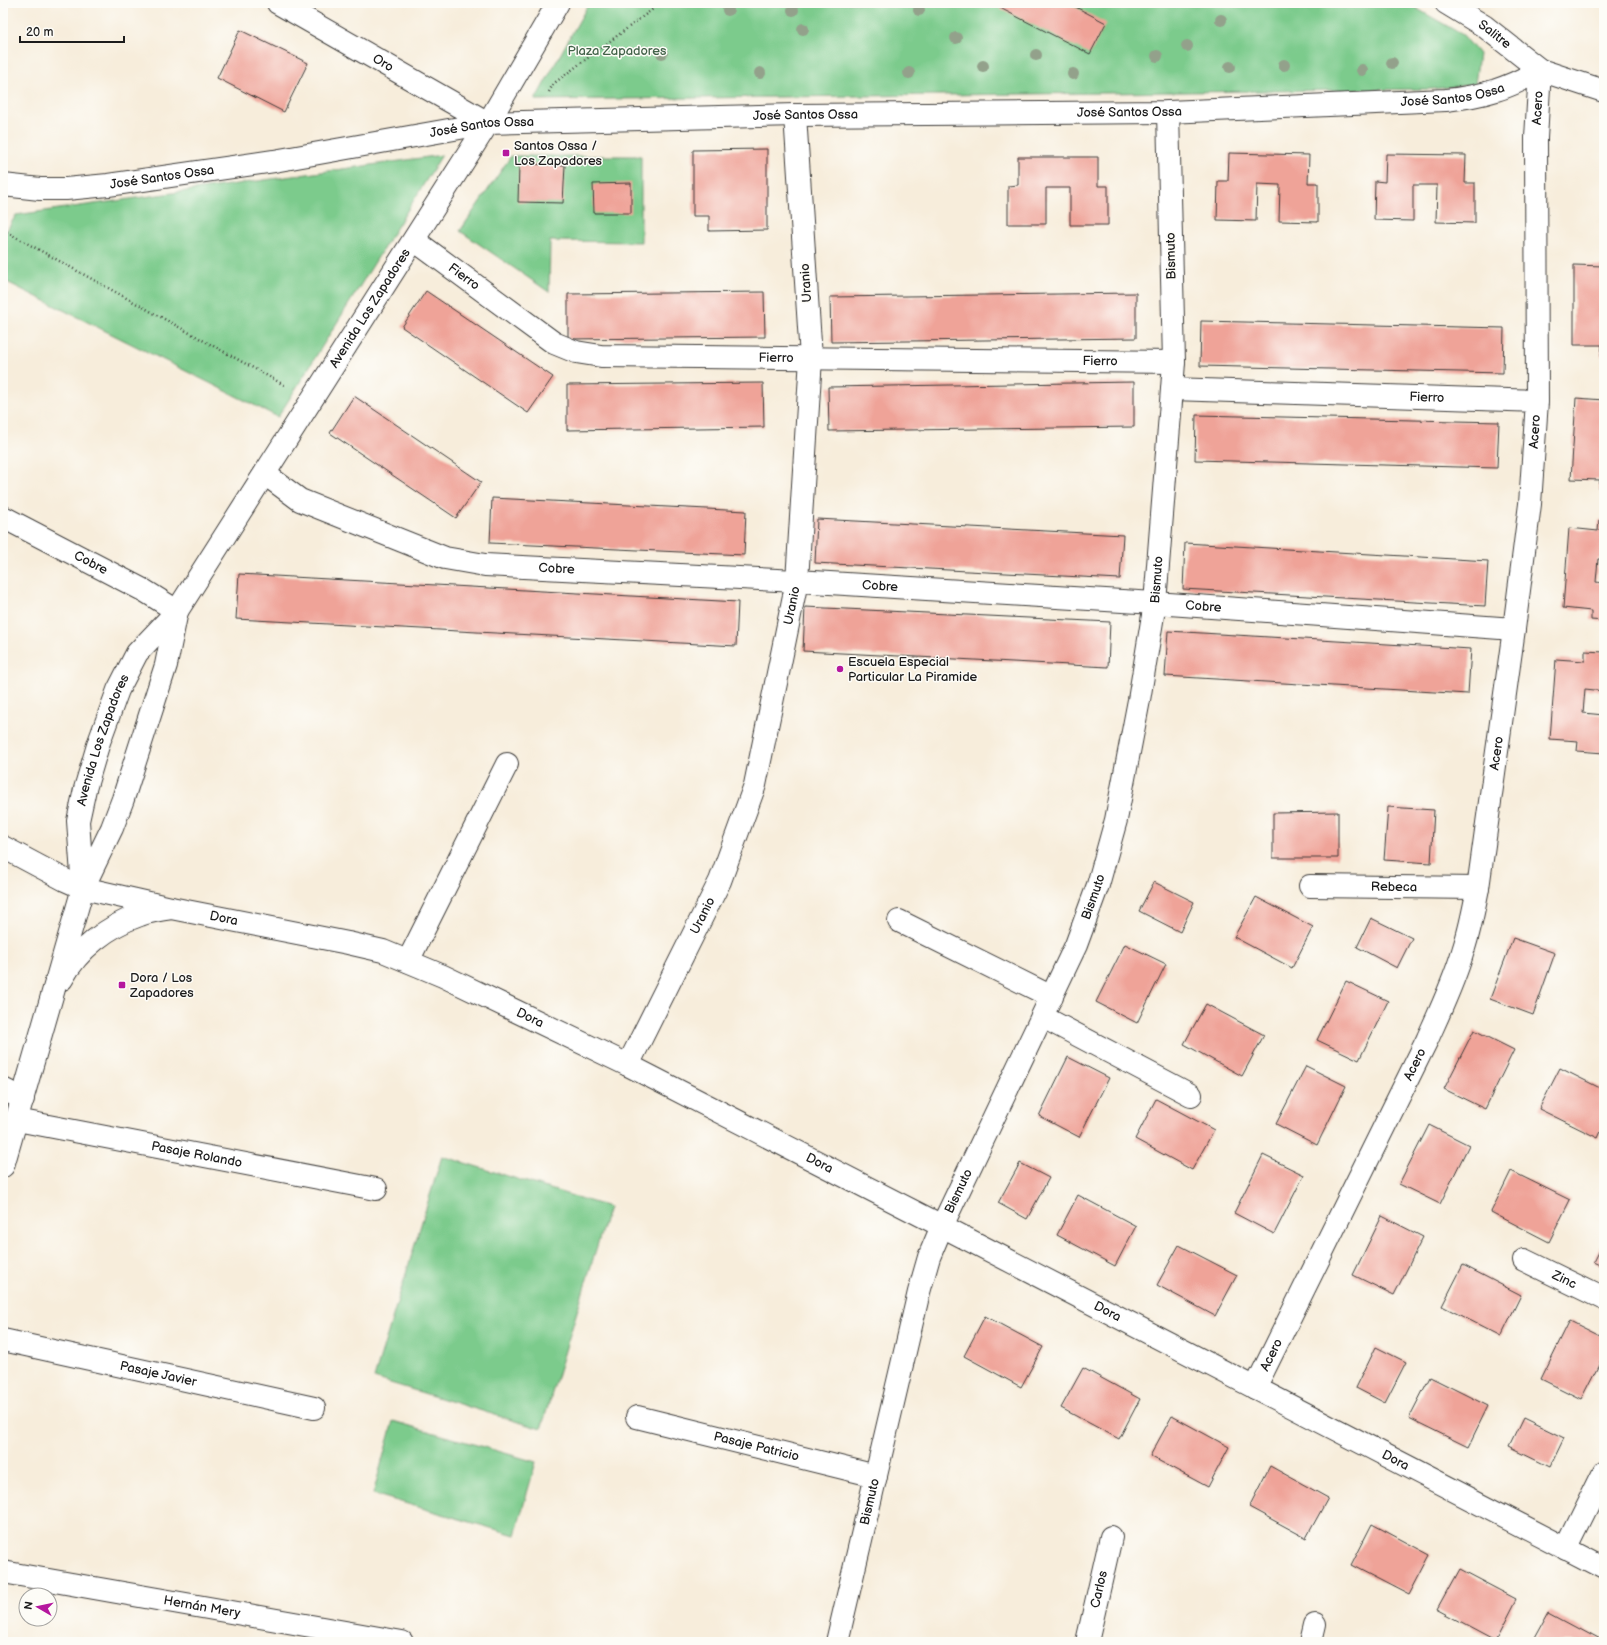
<svg xmlns="http://www.w3.org/2000/svg" width="1607" height="1645" viewBox="0 0 1607 1645" font-family="'Balsamiq Sans',sans-serif">
	<style>
		.green { fill: #7ccb8c; stroke: #4c7454 }
		.building { fill: #efa398 }
		.lines { fill: none; stroke-linecap: round; stroke-linejoin: round }
		.minor-casing { stroke: #3d3b39; stroke-width: 24 }
		.major-casing { stroke: #3d3b39; stroke-width: 24 }
		.path { stroke: #3d3b39; stroke-width: 2.5; stroke-dasharray: 1 3; stroke-linecap: butt }
		.minor { stroke: #fff; stroke-width: 22 }
		.major { stroke: #fff; stroke-width: 22 }
		.tree { fill: #93a18b }
		.poi-dot { fill: #b5179e; stroke: #fdfcf7; stroke-width: 1.5 }
		.labels { text-anchor: middle; dominant-baseline: central; stroke-width: 3; stroke-linejoin: round; paint-order: stroke }
		.street-label { font-size: 13px; fill: #1c1c1c; stroke: #fdfcf7 }
		.park-label { font-size: 13px; fill: #426249; stroke: #fdfcf7 }
		.poi-label { font-size: 13px; fill: #1c1c1c; stroke: #fdfcf7; text-anchor: start }
	</style>
	<rect width="100%" height="100%" fill="#fdfcf7"/>
	<filter id="ink" filterUnits="userSpaceOnUse"><feTurbulence type="fractalNoise" baseFrequency=".025" numOctaves="2"/><feDisplacementMap in="SourceGraphic" scale="8" xChannelSelector="R" yChannelSelector="G"/><feConvolveMatrix kernelMatrix="1 2 1 2 8 2 1 2 1" color-interpolation-filters="sRGB"/></filter>
	<filter id="wash" filterUnits="userSpaceOnUse"><feTurbulence type="fractalNoise" baseFrequency=".012" numOctaves="4" result="noise"/><feDisplacementMap in="SourceGraphic" scale="16" xChannelSelector="R" yChannelSelector="G"/><feGaussianBlur stdDeviation="0.9" result="paint"/><feColorMatrix in="noise" values="0 0 0 0 0 0 0 0 0 0 0 0 0 0 0 0 0 1.4 0 .05"/><feComposite in="paint" operator="in"/></filter>
	<g filter="url(#wash)">
		<rect width="100%" height="100%" fill="#f7eddb"/>
		<!-- green -->
		<g class="green">
			<path d="M589 3H1407L1463 35 1479 54 1475 84 1433 89 535 100Z"/>
			<path d="M442 155 278 417 3 280V237L16 215Z"/>
			<path d="M511 156H641V242L550 241 549 292 460 231Z"/>
			<path d="M442 1156 609 1207 541 1429 374 1378Z"/>
			<path d="M393 1421 536 1462 515 1535 373 1494Z"/>
		</g>
		<g id="blocks">
			<!-- building -->
			<g class="building">
				<path d="M1003 3H1068L1106 23 1090 54 1000 8Z"/>
				<path d="M240 30 308 63 284 112 217 78Z"/>
				<path d="M767 149V230L709 231V216H693V150Z"/>
				<path d="M1229 153 1309 155 1308 183H1318V222L1279 221 1280 185 1257 184 1256 221 1217 220 1218 181H1228Z"/>
				<path d="M1386 154 1466 155 1465 183H1475V223L1436 222 1437 185H1413V221L1374 220 1375 181 1385 182Z"/>
				<path d="M1018 157H1098V186H1108V225H1070V188H1046V224H1008V186L1018 185Z"/>
				<path d="M519 164 565 165 563 203 518 202Z"/>
				<path d="M631 183V213H594L593 184Z"/>
				<path d="M1574 265 1604 266V356H1601L1602 345H1574Z"/>
				<path d="M426 291 553 377 528 413 402 327Z"/>
				<path d="M764 292 765 337 568 339V294Z"/>
				<path d="M1136 293V338L831 342 830 297Z"/>
				<path d="M1201 321 1504 328 1503 373 1200 366Z"/>
				<path d="M1134 382V427L829 431 828 387Z"/>
				<path d="M763 383 764 427 567 430V385Z"/>
				<path d="M354 396 481 482 456 518 330 433Z"/>
				<path d="M1576 398 1604 400V491L1599 490 1600 480 1571 479Z"/>
				<path d="M1196 415 1499 422 1497 468 1195 460Z"/>
				<path d="M492 498 746 511 744 555 490 543Z"/>
				<path d="M817 519 1123 535 1120 579 815 563Z"/>
				<path d="M1599 520 1604 521V559H1598L1596 582 1604 583V621L1591 620V611L1563 608 1569 528 1598 531Z"/>
				<path d="M1185 543 1488 561 1485 606 1183 589Z"/>
				<path d="M239 574 738 602 736 646 236 619Z"/>
				<path d="M805 607 1110 622 1108 667 803 651Z"/>
				<path d="M1168 631 1471 649 1468 694 1165 676Z"/>
				<path d="M1585 651 1604 652V691L1585 689 1583 713 1604 715V753L1577 751 1578 741 1550 739 1556 659 1585 661Z"/>
				<path d="M1388 807 1434 810 1431 863 1384 860Z"/>
				<path d="M1338 812V858H1273V813Z"/>
				<path d="M1154 882 1194 902 1180 932 1139 911Z"/>
				<path d="M1256 897 1313 927 1292 968 1234 937Z"/>
				<path d="M1371 918 1412 938 1397 968 1357 947Z"/>
				<path d="M1513 938 1555 953 1533 1015 1490 999Z"/>
				<path d="M1125 944 1166 964 1137 1023 1096 1002Z"/>
				<path d="M1346 981 1388 1001 1359 1060 1317 1040Z"/>
				<path d="M1206 1004 1264 1035 1242 1076 1184 1044Z"/>
				<path d="M1474 1030 1514 1050 1485 1109 1444 1089Z"/>
				<path d="M1068 1057 1109 1078 1079 1137 1039 1116Z"/>
				<path d="M1306 1066 1346 1086 1317 1145 1276 1124Z"/>
				<path d="M1560 1068 1604 1090V1125L1598 1138 1539 1109Z"/>
				<path d="M1156 1099 1214 1130 1192 1170 1135 1139Z"/>
				<path d="M1429 1125 1469 1145 1440 1204 1399 1184Z"/>
				<path d="M1263 1155 1304 1175 1274 1234 1234 1213Z"/>
				<path d="M1020 1163 1049 1178 1027 1219 998 1203Z"/>
				<path d="M1511 1171 1570 1200 1549 1242 1491 1212Z"/>
				<path d="M1078 1195 1136 1226 1115 1266 1057 1235Z"/>
				<path d="M1382 1216 1423 1237 1394 1295 1353 1275Z"/>
				<path d="M1604 1240V1267L1593 1262Z"/>
				<path d="M1179 1245 1237 1275 1215 1316 1157 1285Z"/>
				<path d="M1463 1265 1521 1295 1501 1336 1442 1306Z"/>
				<path d="M985 1316 1043 1347 1021 1387 964 1356Z"/>
				<path d="M1570 1320 1604 1337V1354L1581 1399 1541 1379Z"/>
				<path d="M1376 1347 1406 1362 1385 1403 1356 1388Z"/>
				<path d="M1083 1368 1140 1399 1119 1439 1061 1408Z"/>
				<path d="M1430 1377 1488 1406 1468 1447 1409 1418Z"/>
				<path d="M1172 1416 1229 1447 1208 1487 1150 1456Z"/>
				<path d="M1523 1418 1564 1438 1550 1467 1509 1447Z"/>
				<path d="M1270 1466 1328 1498 1306 1538 1249 1507Z"/>
				<path d="M1372 1524 1430 1555 1409 1595 1351 1565Z"/>
				<path d="M1459 1569 1516 1599 1495 1640 1437 1609Z"/>
				<path d="M1550 1611 1604 1640V1642H1533Z"/>
			</g>
		</g>
	</g>
	<g filter="url(#ink)">
		<use href="#blocks" fill-opacity="0" stroke="#3d3b39" stroke-width="1"/>
		<g class="lines">
			<defs>
				<g id="minor">
					<path id="s1" d="M278 3 488 123"/>
					<path id="s2" d="M1446 3 1484 26 1540 70 1604 91"/>
					<path id="s3" d="M3 185 40 189H66L108 185 274 161 488 123 795 115 1168 112 1446 100C1483 96 1507 89 1540 70"/>
					<path id="s4" d="M414 240 554 343 576 352 601 356 1174 362"/>
					<path id="s5" d="M1172 389 1537 401"/>
					<path id="s6" d="M265 474 300 500 445 558 485 565 797 581 1155 603 1514 629"/>
					<path id="s7" d="M3 517 145 591 177 611"/>
					<path id="s8" d="M3 847 65 880 83 888 171 908 348 943 383 951 443 976 628 1065 942 1226 1604 1568"/>
					<path id="s9" d="M1310 886 1478 888"/>
					<path d="M899 921 1052 997"/>
					<path d="M408 961 507 764"/>
					<path d="M1043 1017 1191 1095"/>
					<path id="s10" d="M628 1065 720 881 755 785 797 581 811 358 795 115"/>
					<path d="M3 1089 23 1099"/>
					<path id="s11" d="M17 1120 376 1189"/>
					<path id="s12" d="M1524 1260 1604 1299"/>
					<path id="s13" d="M3 1340 314 1408"/>
					<path id="s14" d="M1255 1388 1427 1040C1440 1011 1454 982 1463 951 1470 930 1474 909 1478 888L1514 629 1530 504 1537 401 1536 138 1540 70"/>
					<path id="s15" d="M637 1417 876 1476"/>
					<path d="M1566 1549 1604 1472"/>
					<path id="s16" d="M3 1572 402 1642"/>
					<path id="s17" d="M837 1642 919 1292 929 1257 942 1226 1076 945 1098 885 1116 820 1139 700 1155 603 1172 389 1174 362 1168 112"/>
					<path id="s18" d="M1087 1642 1111 1537"/>
					<path d="M1311 1642 1315 1625"/>
				</g>
				<g id="major">
					<path id="s19" d="M83 888 78 821 85 789 99 742 118 690 137 653 177 611 488 123 558 3"/>
					<path d="M62 979C78 949 108 926 140 915 150 911 161 910 171 908"/>
					<path d="M3 1166 83 888 112 828 123 799 166 665 177 611"/>
				</g>
			</defs>
			<!-- minor casing -->
			<use href="#minor" class="minor-casing"/>
			<!-- major casing -->
			<use href="#major" class="major-casing"/>
			<!-- path -->
			<g class="path">
				<path d="M549 92 553 84 661 3"/>
				<path d="M3 230 286 386"/>
			</g>
			<!-- minor -->
			<use href="#minor" class="minor"/>
			<!-- major -->
			<use href="#major" class="major"/>
		</g>
		<!-- trees -->
		<g class="tree">
			<circle cx="728" cy="10" r="6"/>
			<circle cx="793" cy="10" r="6"/>
			<circle cx="919" cy="10" r="6"/>
			<circle cx="1221" cy="20" r="6"/>
			<circle cx="803" cy="29" r="6"/>
			<circle cx="956" cy="38" r="6"/>
			<circle cx="1187" cy="46" r="6"/>
			<circle cx="662" cy="53" r="6"/>
			<circle cx="1036" cy="55" r="6"/>
			<circle cx="1157" cy="56" r="6"/>
			<circle cx="1392" cy="63" r="6"/>
			<circle cx="1284" cy="65" r="6"/>
			<circle cx="983" cy="66" r="6"/>
			<circle cx="1230" cy="67" r="6"/>
			<circle cx="1362" cy="70" r="6"/>
			<circle cx="760" cy="73" r="6"/>
			<circle cx="909" cy="73" r="6"/>
			<circle cx="1073" cy="74" r="6"/>
		</g>
	</g>
	<!-- markers -->
	<g class="poi-dot">
		<rect x="502" y="149" width="8" height="8" rx="2"/>
		<circle cx="840" cy="669" r="4"/>
		<rect x="118" y="981" width="8" height="8" rx="2"/>
	</g>
	<g class="labels">
		<!-- street labels -->
		<g class="street-label">
			<text stroke="none"><textPath href="#s2" startOffset="58">Salitre</textPath></text>
			<text stroke="none"><textPath href="#s1" startOffset="121">Oro</textPath></text>
			<text stroke="none"><textPath href="#s3" startOffset="1456">José Santos Ossa</textPath></text>
			<text stroke="none"><textPath href="#s14" startOffset="1333">Acero</textPath></text>
			<text stroke="none"><textPath href="#s3" startOffset="1132">José Santos Ossa</textPath></text>
			<text stroke="none"><textPath href="#s3" startOffset="808">José Santos Ossa</textPath></text>
			<text stroke="none"><textPath href="#s3" startOffset="484">José Santos Ossa</textPath></text>
			<text stroke="none"><textPath href="#s3" startOffset="160">José Santos Ossa</textPath></text>
			<text transform="translate(1171 256) rotate(-91)">Bismuto</text>
			<text stroke="none"><textPath href="#s4" startOffset="62">Fierro</textPath></text>
			<text transform="translate(806 283) rotate(-94)">Uranio</text>
			<text stroke="none"><textPath href="#s19" startOffset="663">Avenida Los Zapadores</textPath></text>
			<text stroke="none"><textPath href="#s4" startOffset="398">Fierro</textPath></text>
			<text stroke="none"><textPath href="#s4" startOffset="722">Fierro</textPath></text>
			<text stroke="none"><textPath href="#s5" startOffset="255">Fierro</textPath></text>
			<text stroke="none"><textPath href="#s14" startOffset="1009">Acero</textPath></text>
			<text stroke="none"><textPath href="#s7" startOffset="99">Cobre</textPath></text>
			<text stroke="none"><textPath href="#s6" startOffset="312">Cobre</textPath></text>
			<text stroke="none"><textPath href="#s17" startOffset="1116">Bismuto</textPath></text>
			<text stroke="none"><textPath href="#s6" startOffset="636">Cobre</textPath></text>
			<text stroke="none"><textPath href="#s10" startOffset="491">Uranio</textPath></text>
			<text stroke="none"><textPath href="#s6" startOffset="960">Cobre</textPath></text>
			<text stroke="none"><textPath href="#s19" startOffset="152">Avenida Los Zapadores</textPath></text>
			<text stroke="none"><textPath href="#s14" startOffset="685">Acero</textPath></text>
			<text stroke="none"><textPath href="#s9" startOffset="84">Rebeca</textPath></text>
			<text stroke="none"><textPath href="#s17" startOffset="792">Bismuto</textPath></text>
			<text stroke="none"><textPath href="#s10" startOffset="167">Uranio</textPath></text>
			<text stroke="none"><textPath href="#s8" startOffset="234">Dora</textPath></text>
			<text stroke="none"><textPath href="#s8" startOffset="558">Dora</textPath></text>
			<text stroke="none"><textPath href="#s14" startOffset="361">Acero</textPath></text>
			<text stroke="none"><textPath href="#s11" startOffset="183">Pasaje Rolando</textPath></text>
			<text stroke="none"><textPath href="#s8" startOffset="882">Dora</textPath></text>
			<text stroke="none"><textPath href="#s17" startOffset="468">Bismuto</textPath></text>
			<text stroke="none"><textPath href="#s12" startOffset="45">Zinc</textPath></text>
			<text stroke="none"><textPath href="#s8" startOffset="1206">Dora</textPath></text>
			<text stroke="none"><textPath href="#s14" startOffset="37">Acero</textPath></text>
			<text stroke="none"><textPath href="#s13" startOffset="159">Pasaje Javier</textPath></text>
			<text stroke="none"><textPath href="#s15" startOffset="123">Pasaje Patricio</textPath></text>
			<text stroke="none"><textPath href="#s8" startOffset="1530">Dora</textPath></text>
			<text stroke="none"><textPath href="#s17" startOffset="144">Bismuto</textPath></text>
			<text stroke="none"><textPath href="#s18" startOffset="54">Carlos</textPath></text>
			<text stroke="none"><textPath href="#s16" startOffset="202">Hernán Mery</textPath></text>
		</g>
		<!-- park labels -->
		<g class="park-label">
			<text x="617" y="51">Plaza Zapadores</text>
		</g>
		<!-- poi labels -->
		<g class="poi-label">
			<text x="514" y="146">Santos Ossa /<tspan x="514" dy="15">Los Zapadores</tspan></text>
			<text x="848" y="662">Escuela Especial<tspan x="848" dy="15">Particular La Piramide</tspan></text>
			<text x="130" y="978">Dora / Los<tspan x="130" dy="15">Zapadores</tspan></text>
		</g>
	</g>
	<!-- margin -->
	<rect width="1607" height="1645" fill="none" stroke="#fdfcf7" stroke-width="16"/>
	<!-- north arrow -->
	<g transform="translate(38 1607) rotate(279)"><circle r="19" fill="#fdfcf7" stroke="#a3a29f"/>
	<path d="M0-3L7 15L0 10L-7 15Z" fill="#b5179e"/>
	<text y="-6" font-size="11" font-weight="bold" text-anchor="middle" fill="#1c1c1c">N</text>
	</g>
	<!-- scale -->
	<path d="M20 36v6h104v-6" fill="none" stroke="#1c1c1c" stroke-width="2"/>
	<text x="26" y="36" font-size="12" fill="#1c1c1c" stroke="#fdfcf7" stroke-width="3" paint-order="stroke">20 m</text>
</svg>
